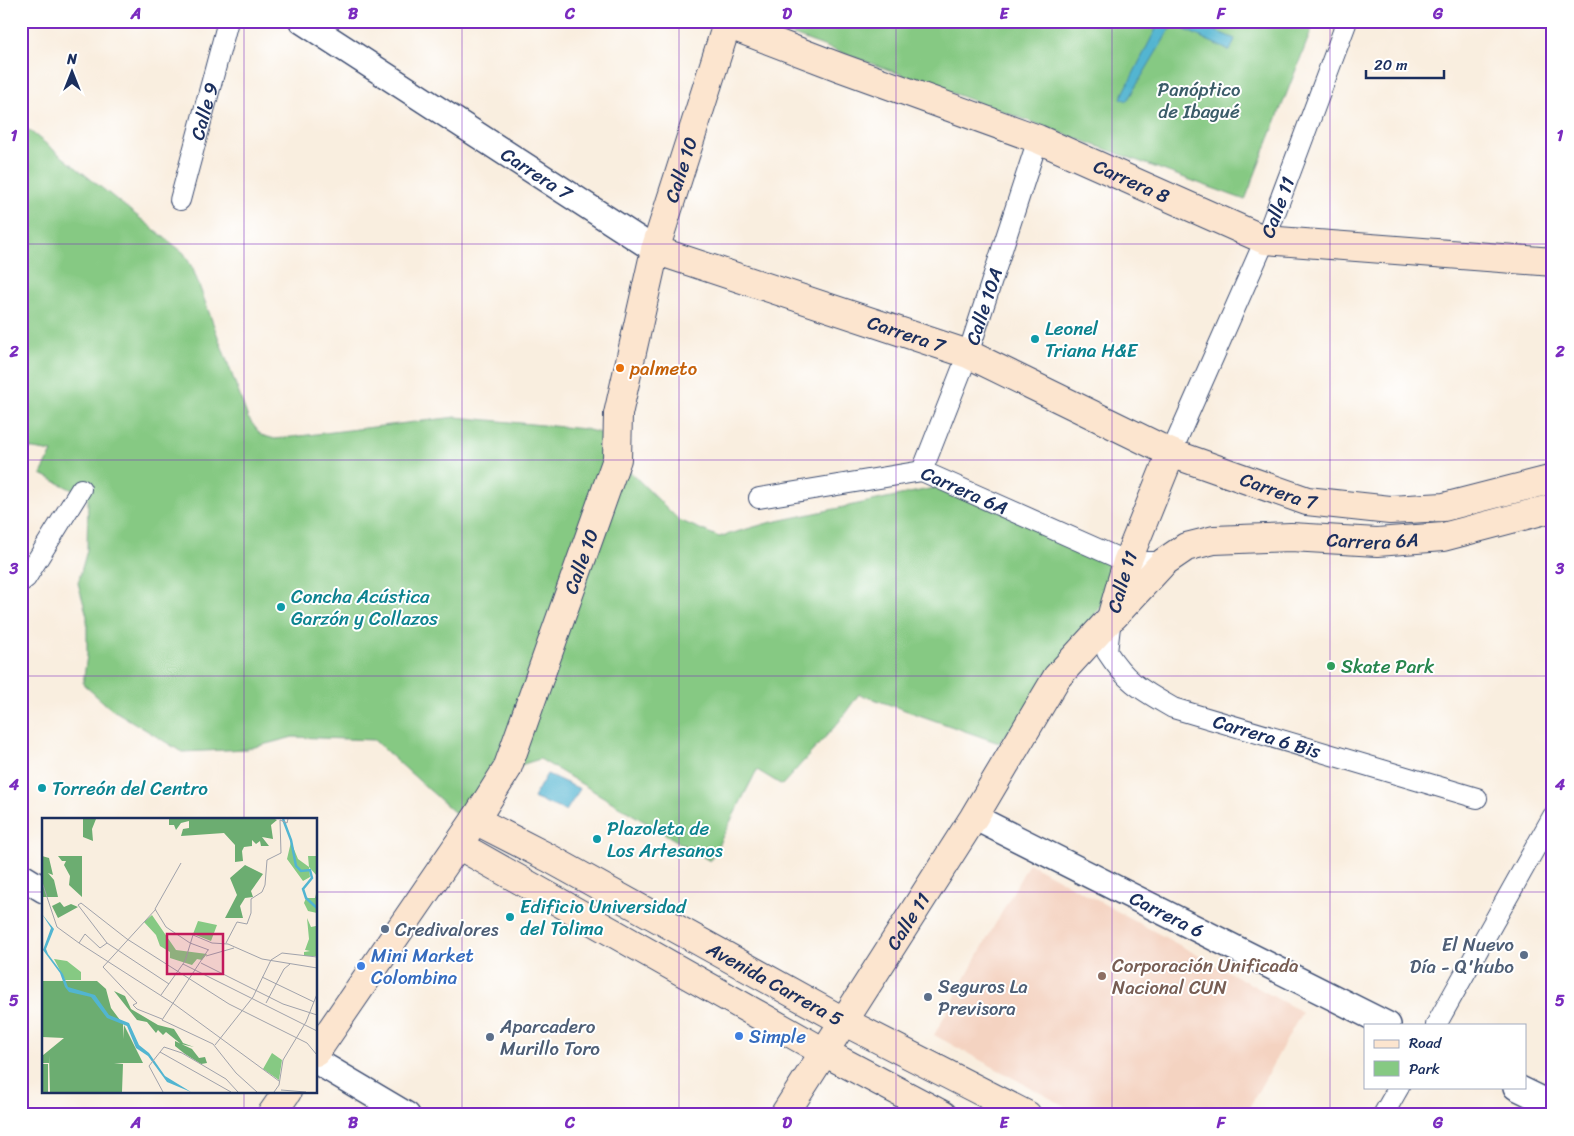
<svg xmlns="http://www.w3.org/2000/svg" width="1574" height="1136" viewBox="0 0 1574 1136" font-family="Sriracha,sans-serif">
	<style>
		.built { fill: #f4d3c1 }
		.green { fill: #86c983; stroke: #507c70 }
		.water { fill: #52b5d1; stroke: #367298 }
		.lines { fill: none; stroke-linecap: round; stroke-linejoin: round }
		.minor-casing { stroke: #3c4c71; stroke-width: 22 }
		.tertiary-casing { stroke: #3c4c71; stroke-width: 28 }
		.secondary-casing { stroke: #3c4c71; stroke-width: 30 }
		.minor { stroke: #fff; stroke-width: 20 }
		.tertiary { stroke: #fff; stroke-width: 25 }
		.secondary { stroke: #fce5cf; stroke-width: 28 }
		.grid { fill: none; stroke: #7b2cbf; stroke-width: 1; stroke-opacity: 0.55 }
		.culture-dot { fill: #0f9aa8; stroke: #fff; stroke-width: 2 }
		.food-dot { fill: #e8710a; stroke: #fff; stroke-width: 2 }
		.leisure-dot { fill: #2e9e5b; stroke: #fff; stroke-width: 2 }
		.service-dot { fill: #5c6f8a; stroke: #fff; stroke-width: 2 }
		.shop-dot { fill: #3f7fe0; stroke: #fff; stroke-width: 2 }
		.education-dot { fill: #8d6e63; stroke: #fff; stroke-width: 2 }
		.labels { text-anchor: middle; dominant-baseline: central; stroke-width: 4; stroke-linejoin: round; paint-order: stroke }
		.park-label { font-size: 19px; fill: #3b5d69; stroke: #fff }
		.street-label { font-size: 19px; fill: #1b2f5e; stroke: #fff }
		.culture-label { font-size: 19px; fill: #0d838f; stroke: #fff; text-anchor: start }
		.food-label { font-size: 19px; fill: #c56008; stroke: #fff; text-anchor: start }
		.leisure-label { font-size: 19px; fill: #27864d; stroke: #fff; text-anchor: start }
		.service-label { font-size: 19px; fill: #4e5e75; stroke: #fff; text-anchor: start }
		.shop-label { font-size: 19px; fill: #366cbe; stroke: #fff; text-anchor: start }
		.education-label { font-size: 19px; fill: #785e54; stroke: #fff; text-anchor: start }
		.inset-river { fill: none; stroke: #52b5d1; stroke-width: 2.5 }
		.inset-road { fill: none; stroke: #a0a2ab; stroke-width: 1 }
		.view { fill: #c2185b; fill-opacity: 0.15; stroke: #c2185b; stroke-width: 2.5 }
		.inset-edge { fill: none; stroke: #1b2f5e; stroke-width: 2.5 }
		.neatline { fill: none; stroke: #7b2cbf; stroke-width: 2 }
		.grid-label { font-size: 16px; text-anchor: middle; font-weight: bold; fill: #7b2cbf }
	</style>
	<rect width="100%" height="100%" fill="#fff"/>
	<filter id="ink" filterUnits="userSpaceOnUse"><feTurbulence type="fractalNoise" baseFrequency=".02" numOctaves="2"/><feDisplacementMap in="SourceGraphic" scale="10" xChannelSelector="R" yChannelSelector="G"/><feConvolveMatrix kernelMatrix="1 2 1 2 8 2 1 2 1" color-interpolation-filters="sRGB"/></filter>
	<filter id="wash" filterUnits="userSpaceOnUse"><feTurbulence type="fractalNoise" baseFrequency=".0096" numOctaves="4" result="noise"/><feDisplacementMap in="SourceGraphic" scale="20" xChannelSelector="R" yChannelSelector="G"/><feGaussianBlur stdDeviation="1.12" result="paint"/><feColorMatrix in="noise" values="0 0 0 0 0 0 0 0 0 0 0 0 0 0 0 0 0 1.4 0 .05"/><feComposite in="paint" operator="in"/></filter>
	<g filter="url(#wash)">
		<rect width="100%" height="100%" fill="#f9eedf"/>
		<!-- built -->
		<path class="built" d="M1029 863 1302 1012 1245 1115H1081L934 1035Z"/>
		<!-- green -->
		<g class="green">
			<path d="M755 21H1315L1245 200Z"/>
			<path d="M21 124 184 253 193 269 248 418 261 435 275 439 456 417 585 429 604 434 617 459 679 520 719 537 768 523 943 486 1127 562 1057 677 999 743 859 694 838 723 782 785 757 770 710 861 540 759 507 769 475 820 455 813 374 740 293 737 247 749 182 752 110 708 83 684 87 655V616L78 583 87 550 88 498 41 474 52 452 21 447Z"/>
		</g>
		<!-- water -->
		<g class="water">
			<path d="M1160 21H1191L1235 39 1230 51 1173 24 1127 101 1121 98Z"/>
			<path d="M547 774 580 789 566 811 533 798Z"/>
		</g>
	</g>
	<g filter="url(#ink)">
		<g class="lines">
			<defs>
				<g id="minor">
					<path id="s1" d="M180 200 228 21"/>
					<path id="s2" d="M1171 453 1265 240 1347 21"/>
					<path id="s3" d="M922 471 968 354 1038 139"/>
					<path id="s4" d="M759 498 922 471 1127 562H1164"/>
					<path d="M21 582 26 578 81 489"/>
					<path id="s5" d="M1111 618 1107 652C1127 683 1142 690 1173 708L1477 798"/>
					<path d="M1436 1025 1553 816"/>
					<path d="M1383 1115 1399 1087"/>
				</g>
				<g id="tertiary">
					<path id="s6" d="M302 21 655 250"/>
					<path id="s7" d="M974 817 1388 1025"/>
					<path d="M21 876 44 890"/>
					<path d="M316 1061 407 1115"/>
					<path d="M1516 1087 1553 1105"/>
				</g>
				<g id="secondary">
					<path id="s8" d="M655 250 968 354 1171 453 1307 501 1390 510 1444 507 1553 479"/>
					<path id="s9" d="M1114 616 1164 562 1186 547 1214 540 1291 537 1377 542 1443 537 1553 508"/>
					<path id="s10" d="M475 820 549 858 845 1022 1027 1115"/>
					<path d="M458 845 824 1052 943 1115"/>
					<path id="s11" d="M316 1052 475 820 507 769 617 459 618 414 655 250 727 24 839 67 1038 139 1265 240 1553 262"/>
					<path d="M271 1115 287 1092"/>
					<path id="s12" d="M784 1115 974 817 1057 677 1111 618 1127 562 1171 453"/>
				</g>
			</defs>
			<!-- minor casing -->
			<use href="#minor" class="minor-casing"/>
			<!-- tertiary casing -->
			<use href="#tertiary" class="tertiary-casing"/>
			<!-- secondary casing -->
			<use href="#secondary" class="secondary-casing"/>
			<!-- minor -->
			<use href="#minor" class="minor"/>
			<!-- tertiary -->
			<use href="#tertiary" class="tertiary"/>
			<!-- secondary -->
			<use href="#secondary" class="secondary"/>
		</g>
	</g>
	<!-- grid -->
	<path class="grid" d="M244 21V820M462 21V1115M679 21V1115M896 21V1115M1112 21V1115M1330 21V1115M21 244H1553M21 460H1553M21 676H1553M21 892H44M316 892H1553M244 1092V1115"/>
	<!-- markers -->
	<g class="culture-dot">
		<circle cx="1035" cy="339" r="5"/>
		<circle cx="281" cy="607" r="5"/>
		<circle cx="42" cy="788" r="5"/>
		<circle cx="597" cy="839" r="5"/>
		<circle cx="510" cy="917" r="5"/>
	</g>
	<circle class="food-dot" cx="620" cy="368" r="5"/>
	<circle class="leisure-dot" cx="1331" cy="666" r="5"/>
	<g class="service-dot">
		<circle cx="385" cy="929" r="5"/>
		<circle cx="1524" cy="955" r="5"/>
		<circle cx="928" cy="997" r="5"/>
		<circle cx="490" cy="1037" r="5"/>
	</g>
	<g class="shop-dot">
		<circle cx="361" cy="966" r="5"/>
		<circle cx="739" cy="1036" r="5"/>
	</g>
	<circle class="education-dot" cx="1102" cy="976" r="5"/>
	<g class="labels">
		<!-- park labels -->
		<g class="park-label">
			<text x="1199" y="89">Panóptico<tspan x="1199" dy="22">de Ibagué</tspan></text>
		</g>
		<!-- street labels -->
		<g class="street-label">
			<text stroke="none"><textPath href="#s1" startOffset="92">Calle 9</textPath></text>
			<text stroke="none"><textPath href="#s11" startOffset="968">Calle 10</textPath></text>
			<text stroke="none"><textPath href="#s6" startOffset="280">Carrera 7</textPath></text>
			<text stroke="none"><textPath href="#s11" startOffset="1555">Carrera 8</textPath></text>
			<text stroke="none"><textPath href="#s2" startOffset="268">Calle 11</textPath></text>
			<text stroke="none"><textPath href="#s3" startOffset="176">Calle 10A</textPath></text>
			<text stroke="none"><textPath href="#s8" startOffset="265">Carrera 7</textPath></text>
			<text stroke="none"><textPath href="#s8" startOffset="670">Carrera 7</textPath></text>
			<text stroke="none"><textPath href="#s4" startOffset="212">Carrera 6A</textPath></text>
			<text stroke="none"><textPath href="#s9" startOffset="288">Carrera 6A</textPath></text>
			<text stroke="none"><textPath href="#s11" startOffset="562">Calle 10</textPath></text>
			<text stroke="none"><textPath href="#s12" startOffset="634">Calle 11</textPath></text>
			<text stroke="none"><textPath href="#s5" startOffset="220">Carrera 6 Bis</textPath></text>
			<text stroke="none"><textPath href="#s7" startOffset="216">Carrera 6</textPath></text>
			<text stroke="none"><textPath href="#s12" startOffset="230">Calle 11</textPath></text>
			<text stroke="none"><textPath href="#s10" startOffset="342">Avenida Carrera 5</textPath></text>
		</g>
		<!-- culture labels -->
		<g class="culture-label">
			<text x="1045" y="328">Leonel<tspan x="1045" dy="22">Triana H&amp;E</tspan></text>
			<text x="291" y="596">Concha Acústica<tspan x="291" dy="22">Garzón y Collazos</tspan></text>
			<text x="52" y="788">Torreón del Centro</text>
			<text x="607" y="828">Plazoleta de<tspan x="607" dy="22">Los Artesanos</tspan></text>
			<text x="520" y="906">Edificio Universidad<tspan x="520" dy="22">del Tolima</tspan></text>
		</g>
		<!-- food labels -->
		<g class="food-label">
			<text x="630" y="368">palmeto</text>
		</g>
		<!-- leisure labels -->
		<g class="leisure-label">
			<text x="1341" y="666">Skate Park</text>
		</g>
		<!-- service labels -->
		<g class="service-label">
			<text x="395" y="929">Credivalores</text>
			<text x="1514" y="944" text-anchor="end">El Nuevo<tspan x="1514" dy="22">Día - Q'hubo</tspan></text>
			<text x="938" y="986">Seguros La<tspan x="938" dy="22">Previsora</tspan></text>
			<text x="500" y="1026">Aparcadero<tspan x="500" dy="22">Murillo Toro</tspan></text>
		</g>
		<!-- shop labels -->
		<g class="shop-label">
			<text x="371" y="955">Mini Market<tspan x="371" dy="22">Colombina</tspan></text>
			<text x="749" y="1036">Simple</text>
		</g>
		<!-- education labels -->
		<g class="education-label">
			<text x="1112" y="965">Corporación Unificada<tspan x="1112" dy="22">Nacional CUN</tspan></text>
		</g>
	</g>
	<!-- overview -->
	<g transform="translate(42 818)">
		<rect width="275" height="275" fill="#f9eedf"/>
		<path d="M249 24 256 41 267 49 266 38H275V58L267 49 268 59 261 63 245 41ZM275 72V95L266 93 262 85 264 80H273ZM110 97 134 132 165 136 160 142 155 141 150 147 128 140V134L118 128 114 117 102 104ZM265 100 269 109 274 108V138H262V134L268 133 263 132 267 121ZM156 103 175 107 169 123 151 116ZM12 141 25 143 39 154V162H23ZM230 235 240 242 237 262 221 251Z" fill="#86c983"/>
		<path d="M41 1H54L50 11 51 23 41 19ZM127 1H233L235 2 229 7 231 21 220 19 227 28H219L218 23 214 26 210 22V28L202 29 200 33 201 43 193 44V27L182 15 139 18 141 11 147 10V3L139 5 134 12 132 7H127ZM0 38 7 40 11 57 6 55 12 62 16 79H0ZM16 38H40V79L27 67 28 58 22 47 24 43H20ZM203 47 221 56 209 73 211 79 203 80 198 88 201 100H183L195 77 188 60ZM18 84 22 89 29 86 36 89 16 100 10 88ZM0 163H55L64 171 69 190 81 206V221L82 207 101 245H72L81 246 80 274H8L7 237V245H0V238L22 220 0 219V175H3H0ZM72 173 83 178 89 191 116 207 132 211 141 225 152 229 139 226 124 214 121 217 116 212 114 215 105 204 95 202ZM133 223 150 231 157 240 163 239 165 245 159 246 143 236 133 228ZM0 246H6V274H0Z" fill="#6cad71"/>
		<path d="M0 96 12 111 4 131 6 136 21 156 26 169 53 177 67 197 87 205 97 227 107 235 123 258 149 274 125 264 106 238 94 230 85 208 65 200 49 179 27 174 23 169 18 155 1 132 9 110Z" fill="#52b5d1"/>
		<path class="inset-river" d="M241 1 249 22 254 48 259 53 268 52 270 60 261 71 264 80 275 90"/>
		<path class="inset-road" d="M0 64 15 109 37 125M113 91 139 45M113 91 124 109 148 125M114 91 61 149 95 185 91 187 95 191 120 201M65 125 36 87 39 85 85 121 187 186 265 225 275 237M148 125 167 132M184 125 195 104 205 106 209 95V81L220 74 223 67 225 42 239 35 238 2 245 5 246 1M166 132 120 202 171 226 194 255 215 274M164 138 192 130M229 142 240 135 275 139M159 145 241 186 275 197M141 146 275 213M220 159 272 184M127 166 65 125 58 130 43 116 37 125 132 186M119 177 143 143 151 117 170 125 186 126 220 141 275 150M224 185 242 151 248 146M132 186 237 263M173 227 211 179 229 142M118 234 189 274M239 272 264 274M121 274 107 248 122 229 140 235 184 261 196 274M232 274 237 267 241 242 264 204 275 176"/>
		<path class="view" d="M125 116H181V156H125Z"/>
		<rect width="275" height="275" class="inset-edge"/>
	</g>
	<!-- margin -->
	<rect width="1574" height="1136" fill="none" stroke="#fff" stroke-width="55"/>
	<!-- legend -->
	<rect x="1364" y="1024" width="162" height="65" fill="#ffffff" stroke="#a4acbf"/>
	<rect x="1374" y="1040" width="25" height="8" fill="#fce5cf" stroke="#a4acbf"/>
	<text x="1409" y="1048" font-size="15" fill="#1b2f5e">Road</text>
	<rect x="1374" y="1061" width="25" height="15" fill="#86c983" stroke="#a4acbf"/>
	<text x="1409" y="1074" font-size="15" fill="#1b2f5e">Park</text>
	<!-- north arrow -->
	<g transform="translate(72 72)" stroke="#ffffff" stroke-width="4" paint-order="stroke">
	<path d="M0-4L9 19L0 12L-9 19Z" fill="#1b2f5e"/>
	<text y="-8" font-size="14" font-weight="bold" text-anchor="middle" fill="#1b2f5e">N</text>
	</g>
	<!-- scale -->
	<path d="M1366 70v8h78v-8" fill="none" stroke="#1b2f5e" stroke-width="2.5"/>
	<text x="1374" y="70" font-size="15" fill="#1b2f5e" stroke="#ffffff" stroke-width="4" paint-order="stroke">20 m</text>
	<rect x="28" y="28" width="1518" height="1080" class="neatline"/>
	<g class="grid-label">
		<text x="136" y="19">A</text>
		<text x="353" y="19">B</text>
		<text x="570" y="19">C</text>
		<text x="787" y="19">D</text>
		<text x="1004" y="19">E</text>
		<text x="1221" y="19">F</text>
		<text x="1438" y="19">G</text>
		<text x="14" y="141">1</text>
		<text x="1560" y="141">1</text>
		<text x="14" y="357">2</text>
		<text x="1560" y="357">2</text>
		<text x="14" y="574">3</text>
		<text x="1560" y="574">3</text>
		<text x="14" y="790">4</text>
		<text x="1560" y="790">4</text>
		<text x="14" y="1006">5</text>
		<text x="1560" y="1006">5</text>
		<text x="136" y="1128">A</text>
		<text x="353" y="1128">B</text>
		<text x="570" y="1128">C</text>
		<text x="787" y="1128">D</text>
		<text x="1004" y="1128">E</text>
		<text x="1221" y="1128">F</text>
		<text x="1438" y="1128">G</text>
	</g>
</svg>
